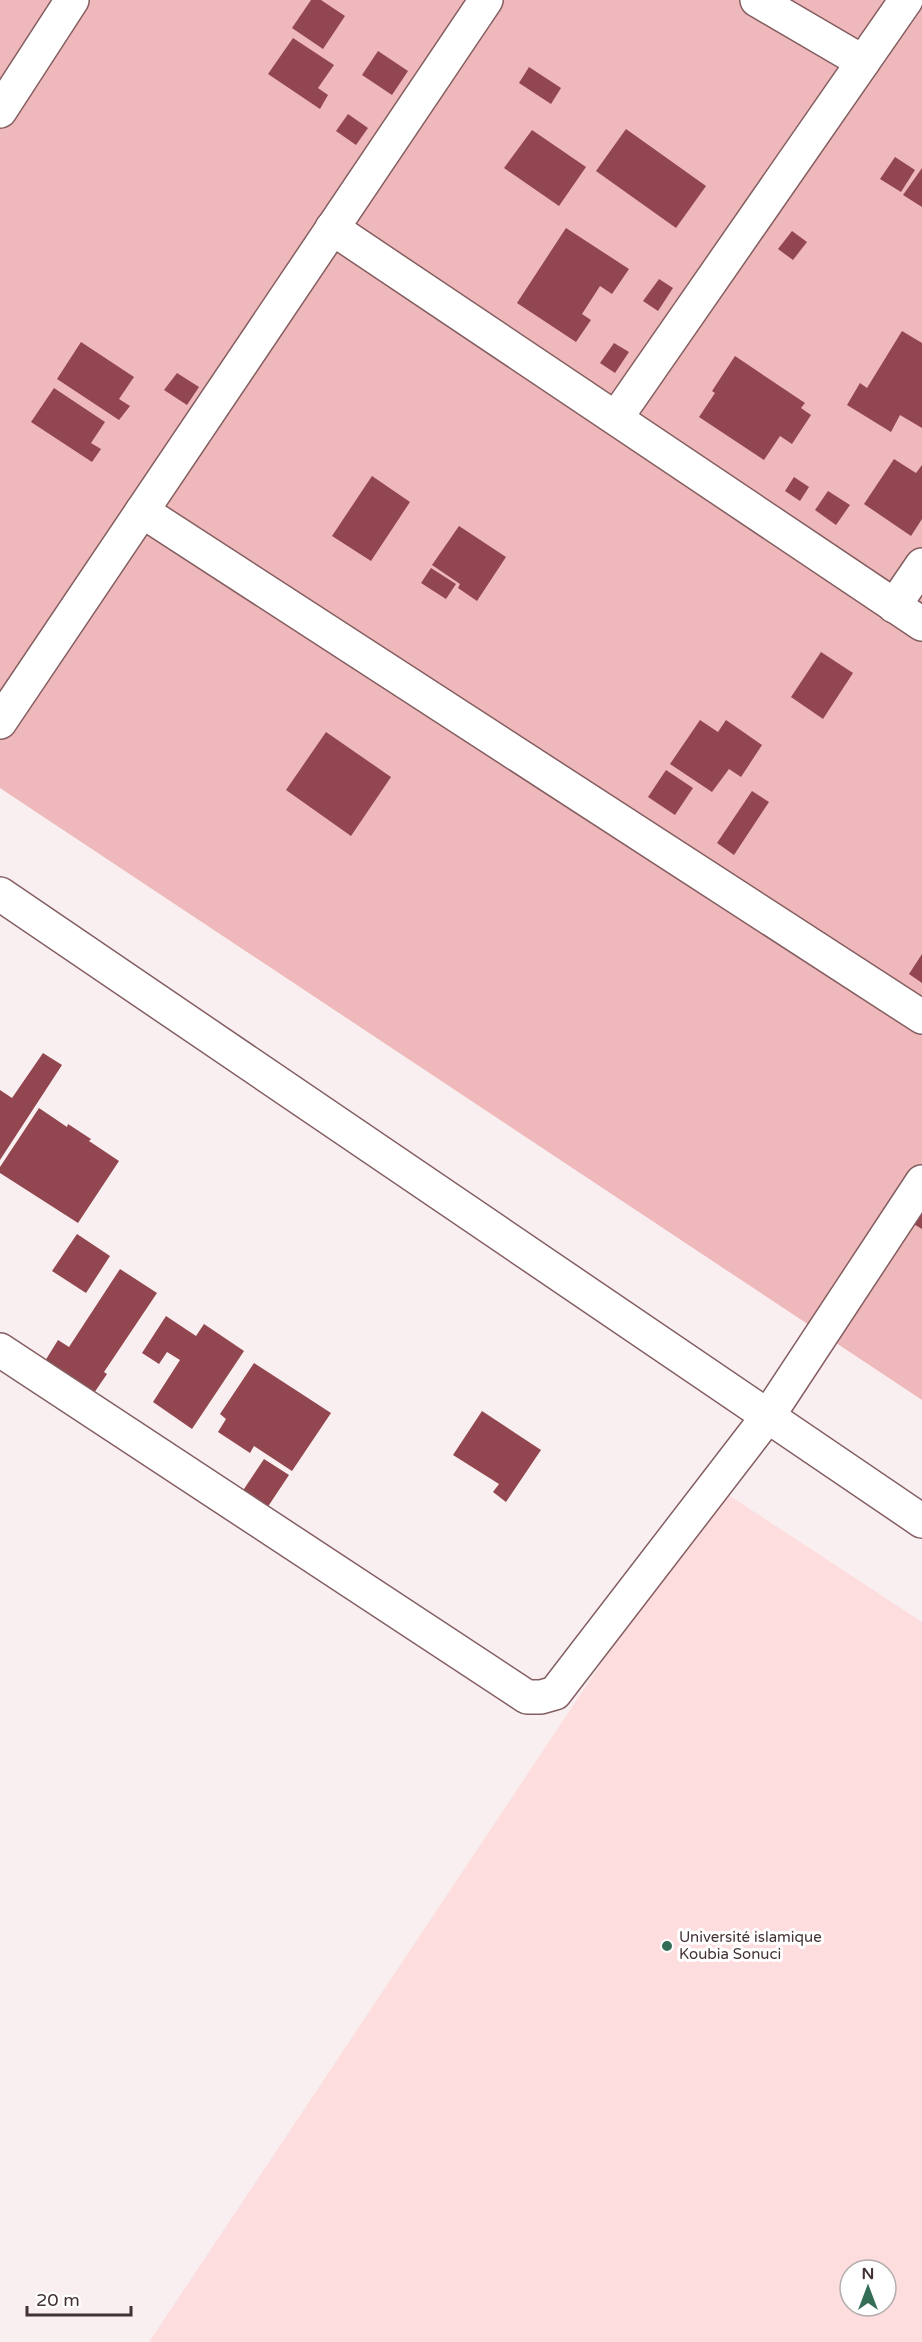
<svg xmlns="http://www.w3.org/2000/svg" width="922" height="2342" viewBox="0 0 922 2342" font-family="'Varela Round',sans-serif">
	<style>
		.built { fill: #fedddf; fill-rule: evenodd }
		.green { fill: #efb8bb }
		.building { fill: #92464f }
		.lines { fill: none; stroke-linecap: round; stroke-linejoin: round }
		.minor-casing { stroke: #845e61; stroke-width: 36 }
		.minor { stroke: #fff; stroke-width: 33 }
		.poi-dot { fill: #356e56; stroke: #fff; stroke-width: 2 }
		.labels { text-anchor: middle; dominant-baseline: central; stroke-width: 6; stroke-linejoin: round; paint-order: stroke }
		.poi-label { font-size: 15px; fill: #433233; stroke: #fff; text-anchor: start }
	</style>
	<rect width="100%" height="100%" fill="#f9eff0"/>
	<!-- built -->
	<path class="built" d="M718 1488 922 1622V2342H149ZM850 2270H886V2306H850Z"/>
	<!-- green -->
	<path class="green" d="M0 0H922V1400L0 788Z"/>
	<!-- building -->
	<g class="building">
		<path d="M311 0H321L345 16 323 49 292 28Z"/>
		<path d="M293 38 334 65 318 88 328 95 320 109 268 74Z"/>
		<path d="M378 51 408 71 392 95 362 75Z"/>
		<path d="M529 67 561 88 551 104 519 83Z"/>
		<path d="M348 114 368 128 356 145 336 131Z"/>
		<path d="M626 129 706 186 676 228 596 171Z"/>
		<path d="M532 130 586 167 559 206 504 168Z"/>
		<path d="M895 157 915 170 901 192 880 179Z"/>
		<path d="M922 168V207L903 195Z"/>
		<path d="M566 228 629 269 612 294 600 286 582 314 591 320 576 342 517 303Z"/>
		<path d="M792 231 807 242 793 260 778 249Z"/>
		<path d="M659 279 673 288 658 311 643 301Z"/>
		<path d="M902 331 922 343V428L900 415 891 432 847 405 860 383 867 388Z"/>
		<path d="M81 342 134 377 119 399 130 406 119 420 57 379Z"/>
		<path d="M614 343 629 352 615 373 600 363Z"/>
		<path d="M735 356 805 403 801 408 811 415 792 444 780 436 764 460 699 417 715 393 712 391Z"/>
		<path d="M177 373 199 387 187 405 164 390Z"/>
		<path d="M54 388 105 422 91 443 101 449 92 462 31 422Z"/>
		<path d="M894 459 916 473 922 465V519L911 536 864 504Z"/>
		<path d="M372 476 410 502 371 561 332 536Z"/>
		<path d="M794 477 809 487 800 501 785 491Z"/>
		<path d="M828 491 850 505 836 525 815 510Z"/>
		<path d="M459 526 506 557 477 601 458 588 460 584 432 565Z"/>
		<path d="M431 568 456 584 446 599 421 583Z"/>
		<path d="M821 652 853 673 823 719 791 697Z"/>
		<path d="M700 720 718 732 726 720 762 745 741 777 729 769 712 792 670 764Z"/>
		<path d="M326 732 391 777 351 836 286 790Z"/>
		<path d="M666 770 693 788 675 815 648 797Z"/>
		<path d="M752 791 769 802 734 855 717 843Z"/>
		<path d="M922 954V983L909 974Z"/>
		<path d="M43 1053 62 1065 0 1160V1090L12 1098Z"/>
		<path d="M39 1108 67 1127 68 1124 91 1139 89 1141 119 1161 78 1223 0 1173V1167Z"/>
		<path d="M922 1208V1229L912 1223Z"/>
		<path d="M77 1234 110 1256 86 1293 52 1271Z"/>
		<path d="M120 1269 157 1293 104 1372 107 1374 94 1393 45 1361 58 1340 69 1347Z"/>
		<path d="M166 1316 196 1336 204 1324 244 1351 192 1429 153 1402 180 1360 167 1352 159 1364 142 1353Z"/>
		<path d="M254 1363 331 1413 292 1471 254 1446 250 1453 218 1432 226 1419 220 1414Z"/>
		<path d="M482 1411 541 1450 506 1502 493 1492 499 1484 453 1455Z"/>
		<path d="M264 1459 289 1475 265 1511 240 1495Z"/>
	</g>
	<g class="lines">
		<defs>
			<g id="minor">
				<path d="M757 0 863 62"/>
				<path d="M0 111 72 0"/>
				<path d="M332 228 922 624"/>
				<path d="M616 418 906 0"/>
				<path d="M142 511 922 1017"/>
				<path d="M894 606 922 565"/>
				<path d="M0 722 486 0"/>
				<path d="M0 894 922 1521"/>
				<path d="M0 1350 527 1697H541L555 1693 768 1416 922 1182"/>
			</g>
		</defs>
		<!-- minor casing -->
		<use href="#minor" class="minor-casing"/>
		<!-- minor -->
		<use href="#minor" class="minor"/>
	</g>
	<!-- markers -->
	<circle class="poi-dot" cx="667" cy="1946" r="6"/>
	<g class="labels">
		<!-- poi labels -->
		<g class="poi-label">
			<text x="679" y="1937">Université islamique<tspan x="679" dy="17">Koubia Sonuci</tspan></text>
		</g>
	</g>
	<!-- north arrow -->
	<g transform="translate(868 2288)"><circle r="28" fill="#ffffff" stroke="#b4adad" stroke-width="1.5"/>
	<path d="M0-4.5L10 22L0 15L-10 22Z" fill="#356e56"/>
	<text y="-9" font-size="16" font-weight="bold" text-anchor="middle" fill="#433233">N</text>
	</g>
	<!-- scale -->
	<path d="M27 2306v9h104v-9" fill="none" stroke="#433233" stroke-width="3"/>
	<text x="36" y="2306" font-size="18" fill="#433233" stroke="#ffffff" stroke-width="4.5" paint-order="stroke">20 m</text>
</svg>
